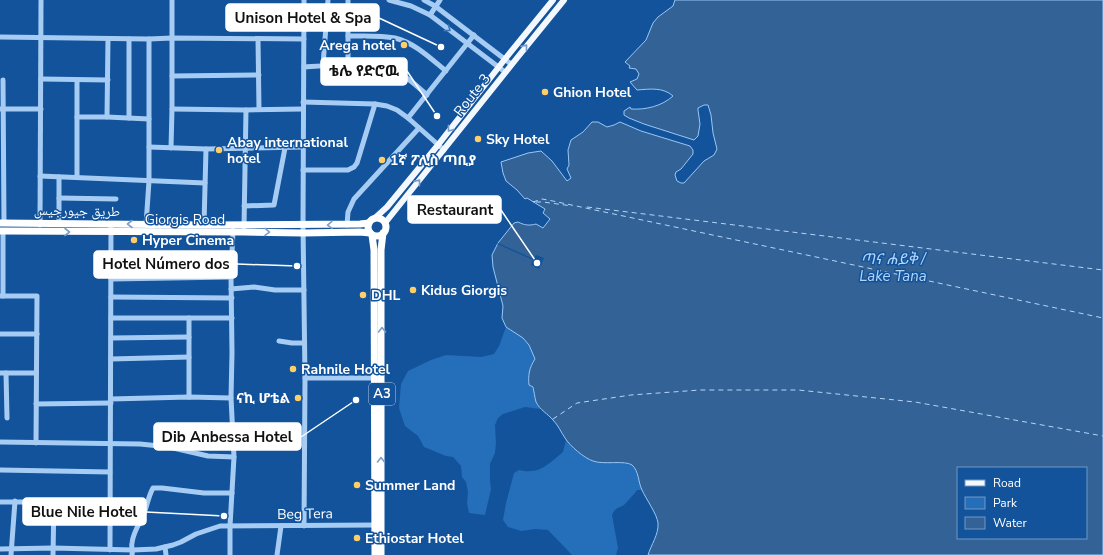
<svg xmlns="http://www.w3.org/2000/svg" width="1103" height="555" viewBox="0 0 1103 555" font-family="'Nunito Sans','Noto Naskh Arabic','Noto Sans Ethiopic',sans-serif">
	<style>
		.green { fill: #256eb9 }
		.water { fill: #336296; stroke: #98c8f7; fill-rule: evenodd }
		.pier { fill: #12539b }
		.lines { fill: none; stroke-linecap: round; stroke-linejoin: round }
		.ferry { stroke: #b3d6fa; stroke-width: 1; stroke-dasharray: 5 4; stroke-linecap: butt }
		.minor { stroke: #a6ccf4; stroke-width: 5 }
		.major { stroke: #f3f8ff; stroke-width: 6 }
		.highway { stroke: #fff; stroke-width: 7 }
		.oneway { stroke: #3e77b6 }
		.oneway2 { stroke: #779dc8 }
		.oneway3 { stroke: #7da0c8 }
		.poi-dot { fill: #ffce69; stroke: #12539b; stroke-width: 1.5 }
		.labels { text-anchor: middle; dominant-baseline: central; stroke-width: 3; stroke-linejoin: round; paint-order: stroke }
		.shield { fill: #12539b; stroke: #b8cbe1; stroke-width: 1 }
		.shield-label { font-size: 13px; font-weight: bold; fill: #fff }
		.poi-label { font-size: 14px; font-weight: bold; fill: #fff; stroke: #12539b; text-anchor: start }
		.street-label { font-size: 14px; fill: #fff; stroke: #12539b }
		.water-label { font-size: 15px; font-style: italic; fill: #b3d6fa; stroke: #12539b }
		.leader { fill: none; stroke: #fff; stroke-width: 1.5 }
		.callout-dot { fill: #fff; stroke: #12539b; stroke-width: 1.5 }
		.callout { fill: #fff; stroke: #fff; stroke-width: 1.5 }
		.callout-label { font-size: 15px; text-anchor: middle; font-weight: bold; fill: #111 }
	</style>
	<rect width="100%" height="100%" fill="#12539b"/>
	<!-- green -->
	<g class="green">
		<path d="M506 327 523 337 529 345 535 359C529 368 528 376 529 385L533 387 537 403 540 409 525 407 503 414 498 418 495 425 496 443 495 453 490 464V480L491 489 485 515 469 513 467 503 468 492 466 482 462 477 461 466 453 457 446 456 424 447 418 436 405 426 399 408 401 384 408 371 431 360 446 355 481 357 494 354 499 346Z"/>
		<path d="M566 440C574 447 582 457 593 461 603 465 626 460 633 466 638 471 639 483 642 490H637L635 493C631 497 628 501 624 505 617 509 616 507 612 515L618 548 616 555H572L548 530 535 529 521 531 508 527 503 520 506 503 514 473 519 470C540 475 548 464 563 452Z"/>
	</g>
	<!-- water -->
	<path class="water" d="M675 0H1103V555H648C651 545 659 534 658 523 657 514 646 499 642 490 638 482 639 471 632 465 625 460 603 465 593 461 584 458 570 446 565 438 561 432 558 425 553 420 548 414 540 410 536 402 535 398 534 392 533 387L529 385C528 376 529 368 535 359L529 345 523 338 506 327 502 318 503 306 493 267 492 255 498 243 514 223 518 222C524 225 529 226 536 224L543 228 550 219 543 213 545 209 527 198 525 199 517 190 506 181 503 173 501 162 528 153 541 151 552 161 567 181 571 178 567 169 569 165 568 150 571 140 583 132 592 122H598L607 127 614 125 620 122 641 131 690 146 693 150V154L681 169 676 172 675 175 677 181 681 183H684L704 161 714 155 717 149 713 133 711 115 708 105H704L698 108V110L700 124 698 136 694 140 644 124 629 118 624 115V111L630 107 631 109C646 110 662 106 673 96 663 87 650 89 637 90L630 82 637 79 639 74 636 69 629 68 630 66 625 62 646 40 653 23 658 17 673 6ZM958 468H1086V538H958Z"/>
	<!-- pier -->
	<path class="pier" d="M498 243 534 259 536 255 544 258 539 269 531 265 533 260 497 244Z"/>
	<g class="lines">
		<!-- ferry -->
		<g class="ferry">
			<path d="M533 202 542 199 548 200 1103 318"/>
			<path d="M536 202H543L572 206"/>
			<path d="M587 207 1103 270"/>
			<path d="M553 419 577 403 631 395 700 390H798L915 402 1103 436"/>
		</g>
		<!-- minor -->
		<g class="minor">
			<path d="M389 0 411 6 430 15 505 72"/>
			<path d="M424 0 435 6 511 64"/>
			<path d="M430 15 440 0"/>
			<path d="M348 36C363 36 380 35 395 38 415 43 430 58 446 71"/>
			<path d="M0 37 149 39 172 38 304 39"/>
			<path d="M129 39V118"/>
			<path d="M258 39 259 109"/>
			<path d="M323 65 328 0"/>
			<path d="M348 65V0"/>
			<path d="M304 67C335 65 374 61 402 75 411 80 419 88 427 95"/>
			<path d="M172 76 259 75"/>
			<path d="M41 79 108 80"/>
			<path d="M3 80 4 223"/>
			<path d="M77 80V177"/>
			<path d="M303 102 375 104 387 106 397 110 408 118 444 150"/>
			<path d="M0 109H41"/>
			<path d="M172 109 246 110 303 109"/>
			<path d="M77 117H107L149 119"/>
			<path d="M107 117 108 39"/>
			<path d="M408 118 474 35"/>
			<path d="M149 147 206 149 303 147"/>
			<path d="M171 148 172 109V0"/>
			<path d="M303 170H348L354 167 357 163 375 104"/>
			<path d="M40 176 205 183"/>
			<path d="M59 198 116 199"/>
			<path d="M244 206 274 205 285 148"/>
			<path d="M59 224V177"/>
			<path d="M40 225 41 0"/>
			<path d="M146 225 149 181V39"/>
			<path d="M204 225 206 149"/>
			<path d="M347 225 348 212 354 199 419 128"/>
			<path d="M244 227 246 110"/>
			<path d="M3 231V296"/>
			<path d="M111 279 231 277"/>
			<path d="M231 289 254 287 275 290H304"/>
			<path d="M0 296H37L36 443"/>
			<path d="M111 297 232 298"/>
			<path d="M111 318H232"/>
			<path d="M0 334H37"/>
			<path d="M111 338 189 337"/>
			<path d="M279 341 292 343H304"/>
			<path d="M111 359 189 357"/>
			<path d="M0 373H36"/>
			<path d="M6 373 7 418"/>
			<path d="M305 378H374"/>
			<path d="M189 397V318"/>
			<path d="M111 399 189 397 231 398"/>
			<path d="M36 404 111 403"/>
			<path d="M0 442 140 444 169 447 208 456 234 457"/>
			<path d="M0 470 110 472"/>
			<path d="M0 502H110"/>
			<path d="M304 526 305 378 303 225 304 0"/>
			<path d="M165 547 166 555"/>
			<path d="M0 549 53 548 133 550 156 549 173 545 181 542 196 534 220 526 377 525"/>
			<path d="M110 550 111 224"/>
			<path d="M11 555 15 501"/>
			<path d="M53 555 54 501"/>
			<path d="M132 555C133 550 131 547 132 543 133 533 139 524 143 516 147 507 148 497 153 488H162L204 493H232"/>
			<path d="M230 555V526L234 457 231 398 232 353 231 277 233 230"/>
			<path d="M277 555 281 526"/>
		</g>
		<!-- major -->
		<g class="major">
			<path d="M375 218 387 207 438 145 505 59 553 0"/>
			<path d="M385 223 517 58 564 0"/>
		</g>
		<!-- highway -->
		<g class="highway">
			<circle cx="377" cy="227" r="9"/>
			<path d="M0 223 204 225 360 224 369 223"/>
			<path d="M0 231 244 232 303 233 360 232 370 233"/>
			<path d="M372 235 374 250 375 555"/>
			<path d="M381 555V250L383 233"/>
		</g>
	</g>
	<!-- one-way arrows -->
	<defs><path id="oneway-chevron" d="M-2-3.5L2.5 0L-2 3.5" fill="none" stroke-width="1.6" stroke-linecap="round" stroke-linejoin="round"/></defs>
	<use class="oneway" href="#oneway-chevron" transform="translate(448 29) rotate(37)"/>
	<g class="oneway2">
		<use href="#oneway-chevron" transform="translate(525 47) rotate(-51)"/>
		<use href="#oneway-chevron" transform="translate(450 129) rotate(128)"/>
		<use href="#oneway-chevron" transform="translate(418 182) rotate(-51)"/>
	</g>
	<g class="oneway3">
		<use href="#oneway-chevron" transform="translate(130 224) rotate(-180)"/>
		<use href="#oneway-chevron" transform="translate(330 225) rotate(179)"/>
		<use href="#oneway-chevron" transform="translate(67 232)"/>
		<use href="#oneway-chevron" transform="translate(267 232) rotate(1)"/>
		<use href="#oneway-chevron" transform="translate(382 330) rotate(-90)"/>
		<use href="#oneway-chevron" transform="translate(381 460) rotate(-90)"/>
	</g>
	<!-- markers -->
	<g class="poi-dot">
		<circle cx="404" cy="45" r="4"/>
		<circle cx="545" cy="92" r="4"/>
		<circle cx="478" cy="139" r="4"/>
		<circle cx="219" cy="150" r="4"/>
		<circle cx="382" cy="160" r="4"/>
		<circle cx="134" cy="240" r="4"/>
		<circle cx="413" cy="290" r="4"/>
		<circle cx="363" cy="295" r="4"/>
		<circle cx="293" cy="369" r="4"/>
		<circle cx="298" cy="398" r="4"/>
		<circle cx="357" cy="485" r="4"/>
		<circle cx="357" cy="538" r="4"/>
	</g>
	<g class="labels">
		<!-- shield labels -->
		<rect class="shield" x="369" y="383" width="26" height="22" rx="3"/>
		<g class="shield-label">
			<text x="382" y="394">A3</text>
		</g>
		<!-- poi labels -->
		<g class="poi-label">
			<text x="396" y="45" text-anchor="end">Arega hotel</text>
			<text x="553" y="92">Ghion Hotel</text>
			<text x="486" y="139">Sky Hotel</text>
			<text x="227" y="142">Abay international<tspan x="227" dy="16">hotel</tspan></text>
			<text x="390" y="160">1ኛ ፖሊስ ጣቢያ</text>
			<text x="142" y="240">Hyper Cinema</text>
			<text x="421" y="290">Kidus Giorgis</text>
			<text x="371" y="295">DHL</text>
			<text x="301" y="369">Rahnile Hotel</text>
			<text x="290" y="398" text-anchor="end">ናኪ ሆቴል</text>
			<text x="365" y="485">Summer Land</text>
			<text x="365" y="538">Ethiostar Hotel</text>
		</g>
		<!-- street labels -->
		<g class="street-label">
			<text transform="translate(472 95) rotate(-52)">Route 3</text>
			<text transform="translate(77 211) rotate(1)">طريق جيورجيس</text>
			<text x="185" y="219">Giorgis Road</text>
			<text transform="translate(305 514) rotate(-1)">Beg Tera</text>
		</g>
		<!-- water labels -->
		<g class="water-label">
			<text x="893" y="259">ጣና ሐይቅ /<tspan x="893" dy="17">Lake Tana</tspan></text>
		</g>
	</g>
	<!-- callouts -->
	<path class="leader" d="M441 47L379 18M437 116L407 71M537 263L501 210M297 266L237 264M356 400L301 437M224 516L146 512"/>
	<g class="callout-dot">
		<circle cx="441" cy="47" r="4"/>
		<circle cx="437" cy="116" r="4"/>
		<circle cx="537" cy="263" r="4"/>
		<circle cx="297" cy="266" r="4"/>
		<circle cx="356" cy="400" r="4"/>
		<circle cx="224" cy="516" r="4"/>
	</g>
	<g class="callout">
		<rect x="226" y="4" width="153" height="27" rx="4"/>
		<rect x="321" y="58" width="86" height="27" rx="4"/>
		<rect x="408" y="196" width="93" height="27" rx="4"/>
		<rect x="94" y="251" width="143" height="27" rx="4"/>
		<rect x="154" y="423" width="147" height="27" rx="4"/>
		<rect x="23" y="498" width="123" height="27" rx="4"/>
	</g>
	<g class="callout-label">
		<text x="303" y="23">Unison Hotel &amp; Spa</text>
		<text x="364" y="76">ቴሌ የድሮዉ</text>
		<text x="455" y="215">Restaurant</text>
		<text x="166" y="269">Hotel Número dos</text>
		<text x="227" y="442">Dib Anbessa Hotel</text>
		<text x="84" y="517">Blue Nile Hotel</text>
	</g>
	<!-- legend -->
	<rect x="957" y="467" width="130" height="72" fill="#12539b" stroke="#7198c3"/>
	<rect x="965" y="480" width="20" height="6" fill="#f3f8ff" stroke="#7198c3"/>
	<text x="993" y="487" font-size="12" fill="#ffffff">Road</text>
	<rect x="965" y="497" width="20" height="12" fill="#256eb9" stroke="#7198c3"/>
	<text x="993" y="507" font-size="12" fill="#ffffff">Park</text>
	<rect x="965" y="517" width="20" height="12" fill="#336296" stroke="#7198c3"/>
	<text x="993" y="527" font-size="12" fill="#ffffff">Water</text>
</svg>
